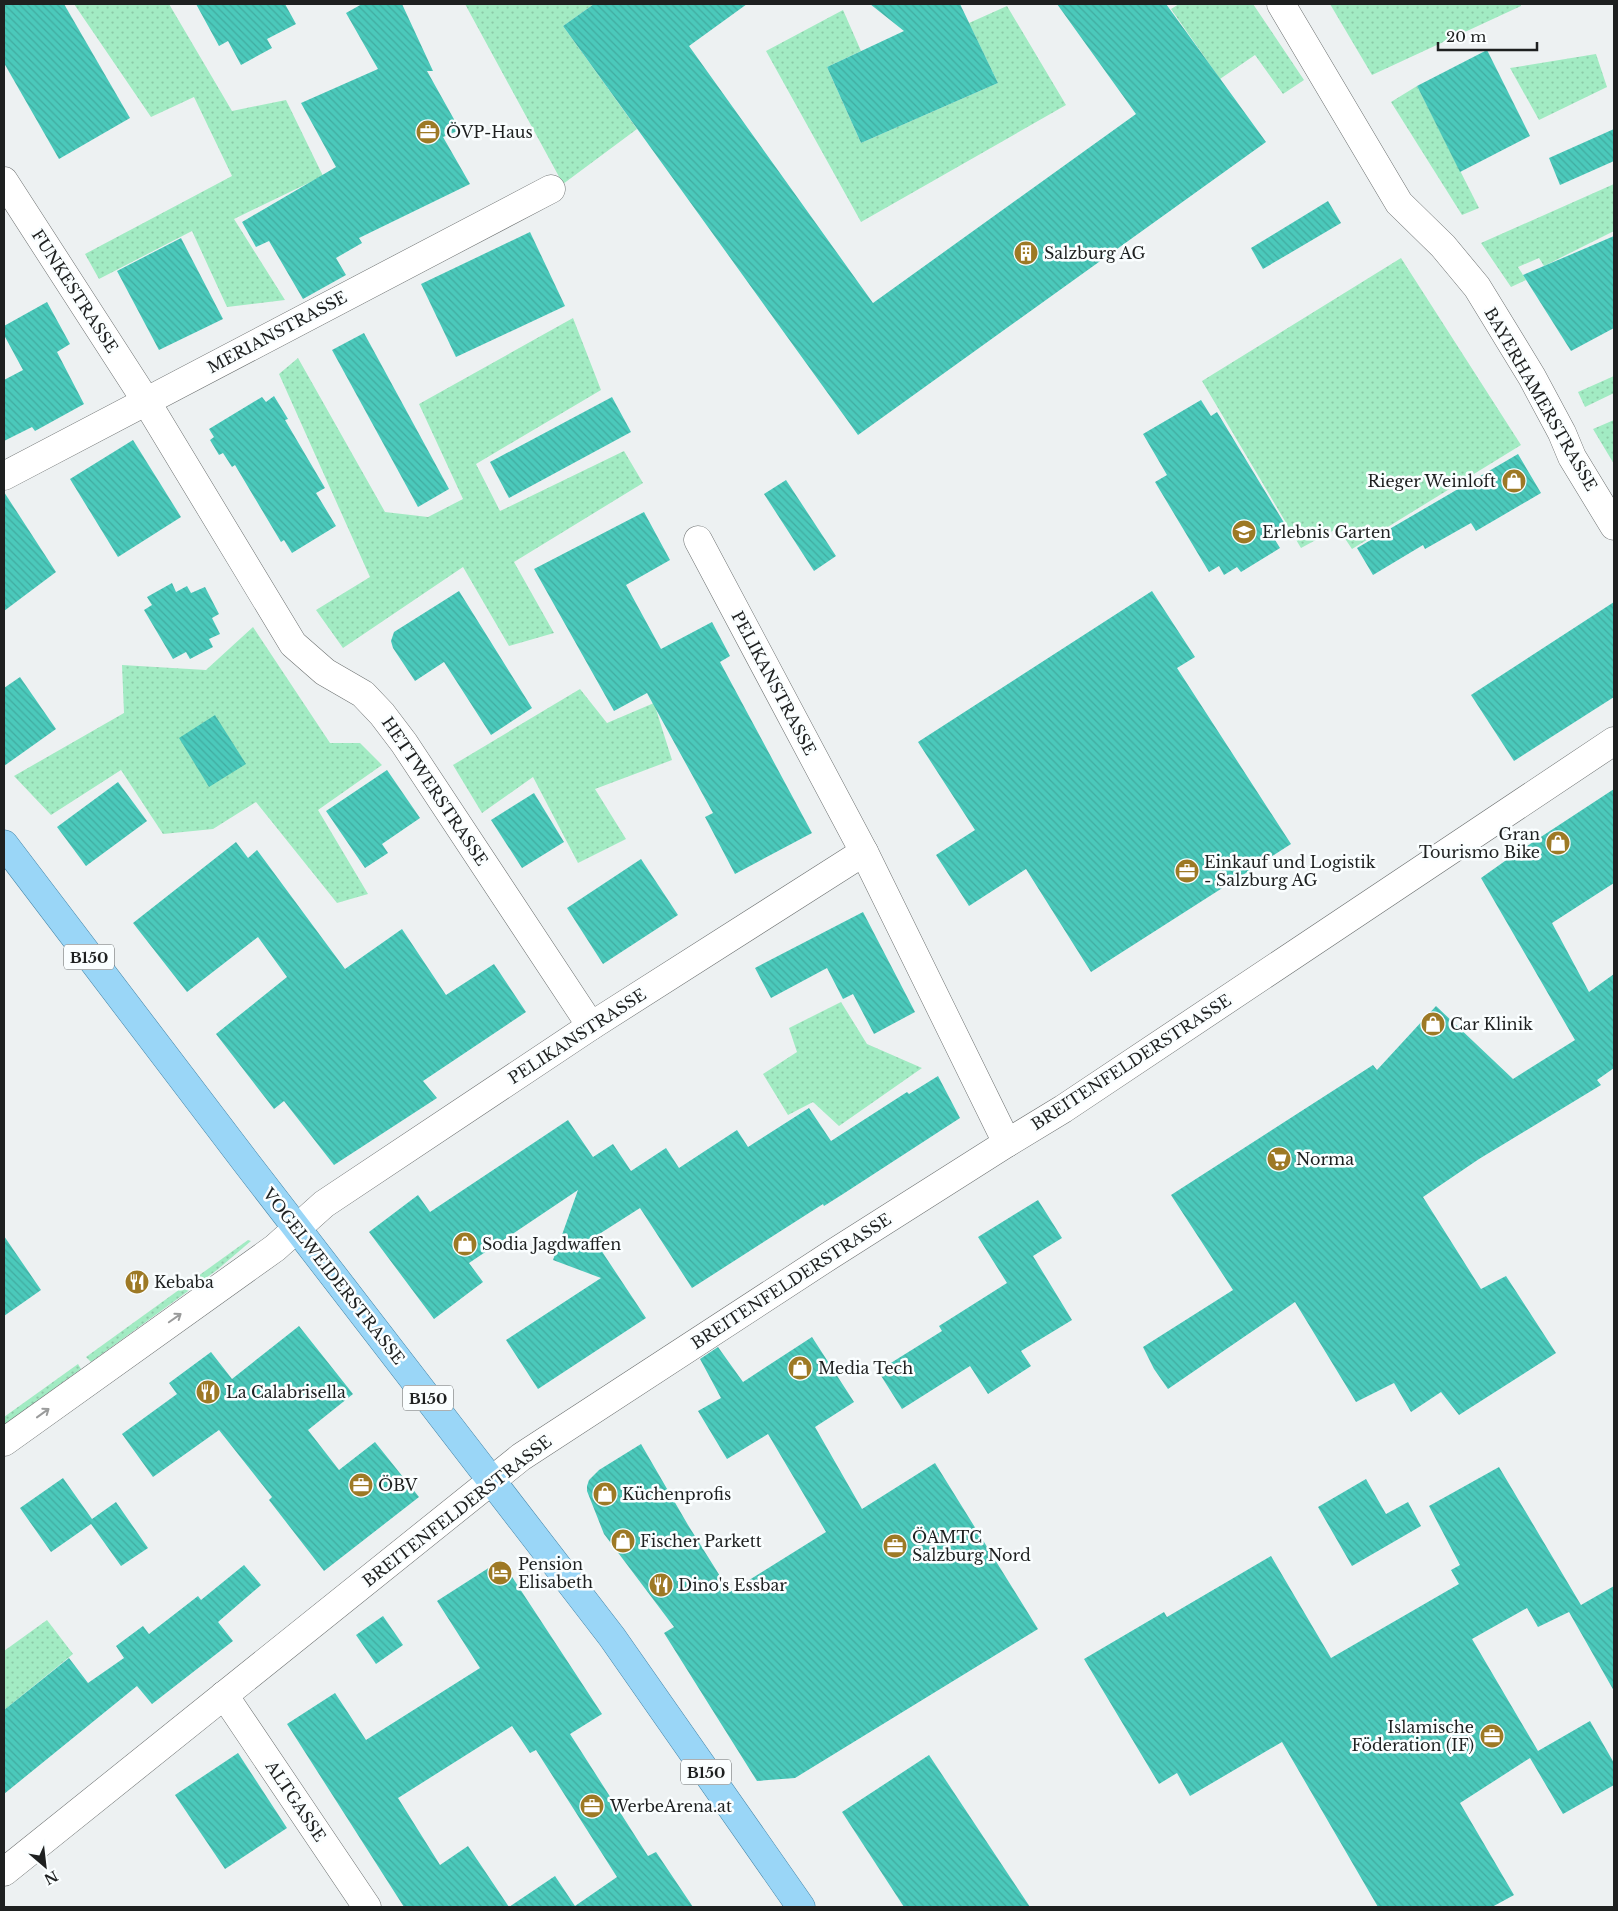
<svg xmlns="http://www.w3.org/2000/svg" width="1618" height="1911" viewBox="0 0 1618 1911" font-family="'Libre Baskerville',serif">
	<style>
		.grass { fill: url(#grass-dots) }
		.building { fill: url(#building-back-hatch) }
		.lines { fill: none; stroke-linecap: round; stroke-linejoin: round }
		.minor-casing { stroke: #6d7171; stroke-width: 29 }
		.major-casing { stroke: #4385a8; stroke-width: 29 }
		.minor { stroke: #fff; stroke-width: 28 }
		.major { stroke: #9ad6f7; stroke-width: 28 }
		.oneway { stroke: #9a9b9b }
		.labels { text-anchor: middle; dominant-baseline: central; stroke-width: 5; stroke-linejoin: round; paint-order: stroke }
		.shield { fill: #fafeff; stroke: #606363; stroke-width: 1 }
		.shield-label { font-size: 15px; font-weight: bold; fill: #1e2020 }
		.poi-label { font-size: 16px; fill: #1e2020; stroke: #fafeff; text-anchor: start }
		.street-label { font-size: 16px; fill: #1e2020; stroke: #fafeff }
	</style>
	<defs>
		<pattern id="grass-dots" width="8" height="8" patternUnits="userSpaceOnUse" patternTransform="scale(1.25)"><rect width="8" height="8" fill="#a2ebc3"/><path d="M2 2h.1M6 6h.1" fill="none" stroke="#8bc9a7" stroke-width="1.8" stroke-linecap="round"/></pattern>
		<pattern id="building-back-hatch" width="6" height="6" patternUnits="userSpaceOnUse" patternTransform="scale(1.25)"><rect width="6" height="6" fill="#4bc9bb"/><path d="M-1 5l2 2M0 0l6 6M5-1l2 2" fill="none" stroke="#41aca0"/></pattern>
	</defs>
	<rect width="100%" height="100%" fill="#edf1f2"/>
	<!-- grass -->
	<g class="grass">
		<path d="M74 4H169L232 111 286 100 323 176 234 219 285 300 227 307 192 231 99 279 85 254 232 176 194 97 151 117Z"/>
		<path d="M465 4H594L563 26 637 129 563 184Z"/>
		<path d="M1179 4H1253L1304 80 1283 94 1255 55 1220 79 1171 9Z"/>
		<path d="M1330 4H1521V6L1372 75Z"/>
		<path d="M1007 6 1066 105 861 222 766 51 843 10 861 51 827 67 861 143 998 83 969 23Z"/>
		<path d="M1596 54 1607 87 1539 120 1510 68Z"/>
		<path d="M1417 86 1479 208 1462 215 1391 102Z"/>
		<path d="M1614 184V231L1544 266 1539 258 1518 267 1526 280 1511 287 1481 243Z"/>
		<path d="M1401 258 1521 445 1352 549 1338 528 1301 548 1202 381Z"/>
		<path d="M573 318 601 390 476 464 500 511 624 451 643 483 514 562 554 633 509 646 463 567 343 648 316 610 370 577 279 374 298 358 385 512 428 517 463 499 419 404Z"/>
		<path d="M1614 376V393L1585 407 1578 392Z"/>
		<path d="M1614 420V464L1593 429Z"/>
		<path d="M253 627 330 743H360L382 765 318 810 368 894 337 903 256 802 213 829 163 834 121 770 51 815 14 776 124 713 122 665 206 670Z"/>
		<path d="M580 689 607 723 654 703 672 760 595 789 626 839 578 863 533 777 482 813 453 765Z"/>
		<path d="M841 1002 867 1044 922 1068 839 1126 813 1102 788 1115 763 1074 797 1052 789 1028Z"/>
		<path d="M248 1240 251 1241 217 1270 91 1362 86 1357Z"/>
		<path d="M78 1364 81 1369 4 1425V1417Z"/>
		<path d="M47 1620 73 1654 4 1710V1651Z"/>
	</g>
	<!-- building -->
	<g class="building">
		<path d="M4 4H64L130 118 59 159 4 63Z"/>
		<path d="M196 4H285L296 24 267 39 272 48 241 65 228 41 219 46Z"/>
		<path d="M362 4H402L433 71H427L460 130 443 137 470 184 359 238 362 243 336 258 346 275 303 299 269 241 256 247 242 222 336 167 301 103 378 69 346 13Z"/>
		<path d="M594 4H747L689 46 873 303 1136 114 1057 4H1166L1266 142 858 435 563 26Z"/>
		<path d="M870 4H960L998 83 861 143 827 67 904 31Z"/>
		<path d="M1487 50 1530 136 1460 172 1417 86Z"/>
		<path d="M1614 129V161L1560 185 1549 158Z"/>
		<path d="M1328 201 1341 223 1263 269 1251 248Z"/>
		<path d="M530 232 565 306 456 357 421 284Z"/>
		<path d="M1614 236V328L1571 351 1523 275Z"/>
		<path d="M181 238 223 319 159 350 117 271Z"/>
		<path d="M47 302 70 344 57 352 84 404 35 431 32 427 4 441V380L23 370 4 335V326Z"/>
		<path d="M364 333 449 489 418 507 332 350Z"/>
		<path d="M274 396 288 419 285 420 325 488 316 493 336 526 292 553 284 540 281 542 235 465 232 467 223 453 219 455 210 440 214 437 209 429 262 397 266 402Z"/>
		<path d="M612 397 631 432 509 498 490 462Z"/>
		<path d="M1201 400 1211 416 1217 412 1286 526 1272 535 1280 548 1241 572 1237 567 1224 575 1219 566 1209 572 1155 482 1167 475 1143 434Z"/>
		<path d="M133 440 181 517 118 557 70 479Z"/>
		<path d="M1518 454 1541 493 1476 531 1471 523 1425 549 1423 545 1373 575 1357 548Z"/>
		<path d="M786 480 836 556 814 571 764 494Z"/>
		<path d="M4 492 56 572 4 611Z"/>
		<path d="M644 512 670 560 626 585 661 649 712 622 730 656 720 662 812 833 735 874 705 817 713 813 647 693 614 711 534 569Z"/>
		<path d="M172 583 176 592 187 586 191 593 205 587 219 614 212 618 220 634 209 639 213 647 190 659 186 652 173 659 144 610 152 605 147 597Z"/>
		<path d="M459 591 532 708 491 735 444 662 415 681 393 648 391 641 394 632Z"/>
		<path d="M1152 591 1195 657 1177 668 1291 844 1091 972 1026 869 969 906 936 855 975 830 918 742Z"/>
		<path d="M1614 602V697L1514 761 1471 695Z"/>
		<path d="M20 677 56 729 4 766V688Z"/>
		<path d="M215 715 246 764 209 787 179 738Z"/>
		<path d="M387 770 420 818 382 844 388 853 365 868 326 811Z"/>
		<path d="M118 782 147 821 86 866 57 827Z"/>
		<path d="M1614 789V883L1552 923 1589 992 1614 974V1068L1597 1080 1601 1085 1479 1159 1423 1197 1481 1289 1506 1276 1556 1353 1459 1415 1441 1392 1411 1412 1394 1383 1356 1402 1295 1302 1168 1389 1154 1369 1143 1347 1233 1290 1171 1195 1373 1065 1377 1070 1436 1006 1513 1079 1575 1040 1481 878 1512 856Z"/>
		<path d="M534 793 564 842 522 868 491 820Z"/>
		<path d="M236 842 248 858 257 850 345 969 402 929 446 995 494 964 526 1012 423 1081 437 1098 334 1165 284 1101 274 1109 216 1034 287 977 258 937 187 992 133 923Z"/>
		<path d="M641 859 678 915 603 964 567 908Z"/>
		<path d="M863 912 915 1012 874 1034 853 994 843 999 827 968 771 998 755 968Z"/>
		<path d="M938 1076 960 1118 843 1194 824 1206 823 1204 692 1288 640 1208 593 1238 646 1318 538 1389 506 1340 601 1278 553 1260 578 1190 469 1263 483 1282 434 1319 369 1232 418 1195 430 1212 568 1120 593 1157 613 1144 631 1171 666 1148 679 1168 737 1130 748 1147 809 1108 831 1141 907 1092 909 1094Z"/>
		<path d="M1038 1200 1062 1238 1033 1256 1072 1320 1021 1351 1031 1366 988 1394 970 1366 902 1409 878 1371 942 1331 939 1326 1007 1283 978 1237Z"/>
		<path d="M4 1236 41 1290 4 1316Z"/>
		<path d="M299 1326 353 1394 308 1430 339 1470 375 1442 419 1497 324 1571 269 1500 272 1497 219 1430 153 1477 122 1434 177 1394 169 1383 211 1352 232 1379Z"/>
		<path d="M812 1337 854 1402 815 1427 862 1509 935 1463 1038 1629 795 1778 757 1781 664 1633 674 1627 604 1534 587 1491V1486L589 1480 599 1470 641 1444 688 1525 730 1592 826 1532 768 1434 727 1459 698 1411 721 1398 700 1359 718 1347 743 1382Z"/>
		<path d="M1499 1467 1581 1605 1614 1586V1691L1569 1612 1538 1627 1527 1608 1472 1639 1538 1751 1590 1721 1614 1763V1785L1563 1814 1530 1758 1460 1803 1514 1895 1492 1907H1378L1282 1742 1190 1796 1177 1773 1159 1784 1084 1659 1164 1612 1167 1617 1271 1556 1331 1658 1459 1584 1451 1570 1460 1565 1429 1506Z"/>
		<path d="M63 1478 92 1519 116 1502 148 1548 121 1566 91 1524 51 1552 20 1508Z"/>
		<path d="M1366 1479 1386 1514 1408 1502 1421 1526 1352 1566 1318 1507Z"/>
		<path d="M501 1560 602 1714 570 1734 648 1856 656 1852 693 1907H509L555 1876 575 1906 617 1877 536 1750 530 1753 512 1726 398 1798 440 1865 468 1846 509 1907H404L287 1724 335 1693 366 1740 480 1668 437 1601Z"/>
		<path d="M244 1565 261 1585 218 1622 233 1641 152 1704 137 1686 4 1794V1710L69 1658 88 1683 124 1658 116 1646 143 1626 149 1634 198 1596 201 1600Z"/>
		<path d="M383 1616 403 1645 376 1664 356 1635Z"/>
		<path d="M238 1753 287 1828 225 1869 175 1795Z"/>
		<path d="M929 1755 1030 1907H904L842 1812Z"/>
	</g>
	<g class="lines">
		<defs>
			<g id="minor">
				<path d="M1281 4 1399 203 1443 246 1477 287 1532 377 1562 433 1572 457 1614 526"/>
				<path d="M4 181 146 401 293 644 325 672 363 694 382 714 404 743 591 1026"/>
				<path d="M4 476 551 189"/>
				<path d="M698 540 864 852 1007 1143"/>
				<path d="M4 1442 275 1248 324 1204 591 1026 864 852"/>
				<path d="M224 1695 367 1907"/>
				<path d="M4 1872 521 1457 829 1256 1007 1143 1063 1109 1614 741"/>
			</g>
			<path id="major" d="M4 844 245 1161 612 1637 801 1907"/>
		</defs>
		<!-- minor casing -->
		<use href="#minor" class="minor-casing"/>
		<!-- major casing -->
		<use href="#major" class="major-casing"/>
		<!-- minor -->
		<use href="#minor" class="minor"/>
		<!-- major -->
		<use href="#major" class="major"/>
	</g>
	<!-- one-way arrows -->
	<defs><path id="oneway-shaft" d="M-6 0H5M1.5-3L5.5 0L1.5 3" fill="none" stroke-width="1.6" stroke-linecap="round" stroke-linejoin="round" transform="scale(1.25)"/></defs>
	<g class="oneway">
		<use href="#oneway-shaft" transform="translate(175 1318) rotate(-35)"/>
		<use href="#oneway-shaft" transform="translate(43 1413) rotate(-36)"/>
	</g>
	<!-- icons -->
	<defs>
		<symbol id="office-disc" viewBox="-11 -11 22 22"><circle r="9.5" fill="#9d7925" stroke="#fafeff"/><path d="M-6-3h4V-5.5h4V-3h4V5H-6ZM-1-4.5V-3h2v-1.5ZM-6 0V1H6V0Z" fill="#fff"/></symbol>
		<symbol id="building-disc" viewBox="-11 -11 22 22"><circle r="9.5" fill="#9d7925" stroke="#fafeff"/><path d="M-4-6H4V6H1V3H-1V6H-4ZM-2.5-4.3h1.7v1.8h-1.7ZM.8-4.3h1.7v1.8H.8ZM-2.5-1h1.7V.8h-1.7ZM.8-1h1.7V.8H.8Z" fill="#fff"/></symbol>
		<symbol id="shop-disc" viewBox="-11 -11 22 22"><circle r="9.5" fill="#9d7925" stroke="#fafeff"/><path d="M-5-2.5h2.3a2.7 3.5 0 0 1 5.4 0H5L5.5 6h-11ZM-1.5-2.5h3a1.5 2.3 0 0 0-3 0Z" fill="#fff"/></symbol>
		<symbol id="school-disc" viewBox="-11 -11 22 22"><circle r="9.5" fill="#9d7925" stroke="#fafeff"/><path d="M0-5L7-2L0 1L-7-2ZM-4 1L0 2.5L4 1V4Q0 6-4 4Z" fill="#fff"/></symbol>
		<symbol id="supermarket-disc" viewBox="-11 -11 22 22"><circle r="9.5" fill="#9d7925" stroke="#fafeff"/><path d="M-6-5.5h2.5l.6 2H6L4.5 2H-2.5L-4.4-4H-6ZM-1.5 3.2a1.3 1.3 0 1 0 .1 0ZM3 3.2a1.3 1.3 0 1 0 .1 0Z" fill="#fff"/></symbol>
		<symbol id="restaurant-disc" viewBox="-11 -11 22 22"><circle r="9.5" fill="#9d7925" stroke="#fafeff"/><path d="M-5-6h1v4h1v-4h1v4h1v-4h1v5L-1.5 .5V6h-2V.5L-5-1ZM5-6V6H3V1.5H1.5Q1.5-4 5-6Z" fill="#fff"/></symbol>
		<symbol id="hotel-disc" viewBox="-11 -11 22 22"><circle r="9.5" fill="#9d7925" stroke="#fafeff"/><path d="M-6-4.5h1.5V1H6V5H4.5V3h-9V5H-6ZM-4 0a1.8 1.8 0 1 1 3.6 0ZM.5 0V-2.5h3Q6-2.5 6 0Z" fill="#fff"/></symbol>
	</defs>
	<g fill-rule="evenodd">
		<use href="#office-disc" x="414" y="118" width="28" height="28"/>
		<use href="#building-disc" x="1012" y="239" width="28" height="28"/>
		<use href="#shop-disc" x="1500" y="467" width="28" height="28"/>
		<use href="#school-disc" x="1230" y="518" width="28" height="28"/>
		<use href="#shop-disc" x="1544" y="829" width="28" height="28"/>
		<use href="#office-disc" x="1173" y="857" width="28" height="28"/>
		<use href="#shop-disc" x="1419" y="1010" width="28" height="28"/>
		<use href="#supermarket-disc" x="1265" y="1145" width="28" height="28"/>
		<use href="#shop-disc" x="451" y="1230" width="28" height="28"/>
		<use href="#restaurant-disc" x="123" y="1268" width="28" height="28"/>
		<use href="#shop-disc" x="786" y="1354" width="28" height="28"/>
		<use href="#restaurant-disc" x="194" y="1378" width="28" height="28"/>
		<use href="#office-disc" x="347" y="1471" width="28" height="28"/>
		<use href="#shop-disc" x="591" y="1480" width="28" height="28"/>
		<use href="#shop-disc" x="609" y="1527" width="28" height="28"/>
		<use href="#office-disc" x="881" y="1532" width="28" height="28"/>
		<use href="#hotel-disc" x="486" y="1559" width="28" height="28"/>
		<use href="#restaurant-disc" x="647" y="1571" width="28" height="28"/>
		<use href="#office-disc" x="1478" y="1722" width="28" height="28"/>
		<use href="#office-disc" x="578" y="1792" width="28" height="28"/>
	</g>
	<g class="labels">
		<!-- shield labels -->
		<g class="shield">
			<rect x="64" y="944.5" width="50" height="25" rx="4"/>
			<rect x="403" y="1385.5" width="50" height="25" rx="4"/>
			<rect x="681" y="1759.5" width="50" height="25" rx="4"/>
		</g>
		<g class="shield-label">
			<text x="89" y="957">B150</text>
			<text x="428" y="1398">B150</text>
			<text x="706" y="1772">B150</text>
		</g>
		<!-- poi labels -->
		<g class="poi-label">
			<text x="446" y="132">ÖVP-Haus</text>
			<text x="1044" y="253">Salzburg AG</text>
			<text x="1496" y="481" text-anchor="end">Rieger Weinloft</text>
			<text x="1262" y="532">Erlebnis Garten</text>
			<text x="1540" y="834" text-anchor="end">Gran<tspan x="1540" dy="18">Tourismo Bike</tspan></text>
			<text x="1204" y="862">Einkauf und Logistik<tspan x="1204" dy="18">- Salzburg AG</tspan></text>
			<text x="1450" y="1024">Car Klinik</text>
			<text x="1296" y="1159">Norma</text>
			<text x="482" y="1244">Sodia Jagdwaffen</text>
			<text x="154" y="1282">Kebaba</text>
			<text x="818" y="1368">Media Tech</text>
			<text x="226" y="1392">La Calabrisella</text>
			<text x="378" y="1485">ÖBV</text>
			<text x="622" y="1494">Küchenprofis</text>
			<text x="912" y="1537">ÖAMTC<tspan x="912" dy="18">Salzburg Nord</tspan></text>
			<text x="640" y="1541">Fischer Parkett</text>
			<text x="518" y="1564">Pension<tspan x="518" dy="18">Elisabeth</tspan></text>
			<text x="678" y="1585">Dino's Essbar</text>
			<text x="1474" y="1727" text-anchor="end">Islamische<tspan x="1474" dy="18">Föderation (IF)</tspan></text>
			<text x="610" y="1806">WerbeArena.at</text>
		</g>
		<!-- street labels -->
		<g class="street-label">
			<text transform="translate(75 291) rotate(57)">FUNKESTRASSE</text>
			<text transform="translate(277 332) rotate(-28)">MERIANSTRASSE</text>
			<text transform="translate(1541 399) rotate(60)">BAYERHAMERSTRASSE</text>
			<text transform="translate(774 683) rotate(62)">PELIKANSTRASSE</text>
			<text transform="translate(435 791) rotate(56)">HETTWERSTRASSE</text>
			<text transform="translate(577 1036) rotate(-33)">PELIKANSTRASSE</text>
			<text transform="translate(1131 1062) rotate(-33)">BREITENFELDERSTRASSE</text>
			<text transform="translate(334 1276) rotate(52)">VOGELWEIDERSTRASSE</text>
			<text transform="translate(791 1281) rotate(-33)">BREITENFELDERSTRASSE</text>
			<text transform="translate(457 1511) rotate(-38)">BREITENFELDERSTRASSE</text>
			<text transform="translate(296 1801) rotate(56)">ALTGASSE</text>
		</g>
	</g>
	<!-- border -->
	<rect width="1618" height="1911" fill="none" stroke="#1e2020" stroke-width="10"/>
	<!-- north arrow -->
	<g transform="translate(45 1866) rotate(152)" stroke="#fafeff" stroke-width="4" paint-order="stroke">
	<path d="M0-4L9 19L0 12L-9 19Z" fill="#1e2020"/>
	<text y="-8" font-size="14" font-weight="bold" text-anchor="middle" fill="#1e2020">N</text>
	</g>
	<!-- scale -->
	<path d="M1438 42v8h99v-8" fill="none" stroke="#1e2020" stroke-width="2.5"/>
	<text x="1446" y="42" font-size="15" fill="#1e2020" stroke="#fafeff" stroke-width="4" paint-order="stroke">20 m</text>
</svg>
